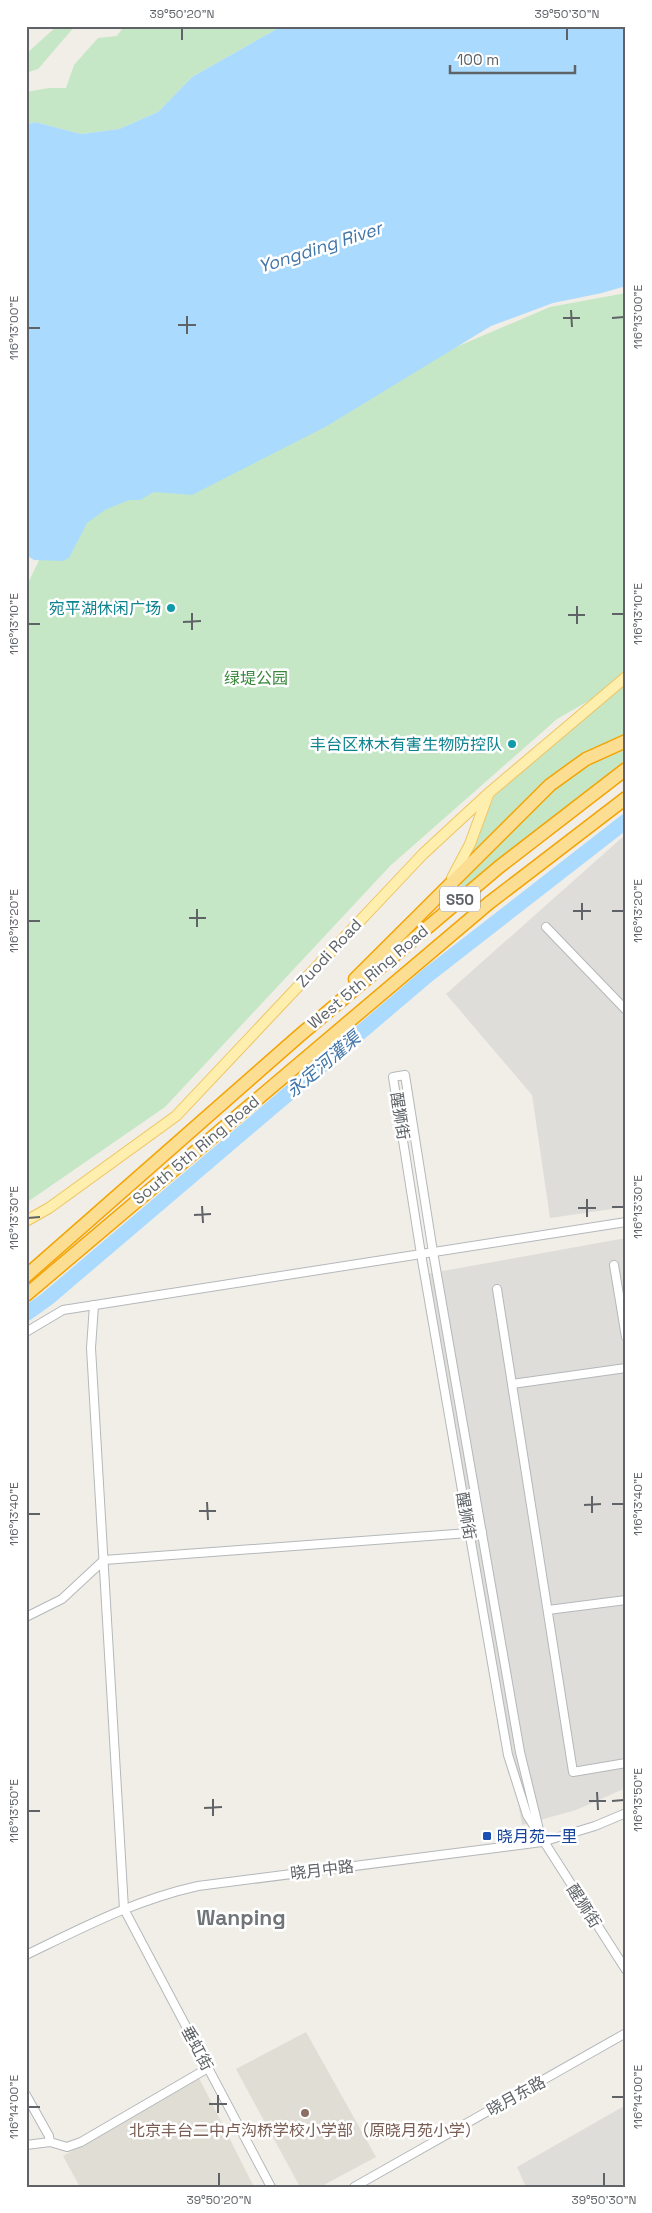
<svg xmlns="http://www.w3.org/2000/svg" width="652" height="2213" viewBox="0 0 652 2213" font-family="'Space Grotesk','Noto Sans SC',sans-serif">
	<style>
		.industrial { fill: #dfddd9 }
		.education { fill: #e0ddd5 }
		.green { fill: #c5e7c5 }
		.water { fill: #aadbfe }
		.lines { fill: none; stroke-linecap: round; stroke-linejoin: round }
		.river { stroke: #aadbfe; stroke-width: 15 }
		.minor-casing { stroke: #b4b8bb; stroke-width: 10 }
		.major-casing { stroke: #f0c461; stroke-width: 12 }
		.highway-casing { stroke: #f4a303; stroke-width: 15 }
		.minor { stroke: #fff; stroke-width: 8 }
		.major { stroke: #feefaf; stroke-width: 10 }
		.highway { stroke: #fcde93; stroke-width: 12 }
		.ticks { fill: none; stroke: #5f6367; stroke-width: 2 }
		.culture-dot { fill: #0f9aa8; stroke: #fff; stroke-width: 2 }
		.transit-dot { fill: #1a4fb4; stroke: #fff; stroke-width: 2 }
		.education-dot { fill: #8d6e63; stroke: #fff; stroke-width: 2 }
		.labels { text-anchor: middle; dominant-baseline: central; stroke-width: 5; stroke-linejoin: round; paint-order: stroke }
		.shield { fill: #fff; stroke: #8f9295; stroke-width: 1 }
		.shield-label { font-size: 15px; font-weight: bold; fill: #5f6367 }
		.culture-label { font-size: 16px; fill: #0d838f; stroke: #fff; text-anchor: end }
		.park-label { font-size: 16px; fill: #378639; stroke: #fff }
		.street-label { font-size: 16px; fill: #5f6367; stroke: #fff }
		.transit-label { font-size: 16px; fill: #164399; stroke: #fff; text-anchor: start }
		.education-label { font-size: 16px; fill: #785e54; stroke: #fff }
		.water-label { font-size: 18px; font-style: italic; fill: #4276a8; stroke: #fff }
		.district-label { font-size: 21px; font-weight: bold; fill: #707579; stroke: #fff }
		.neatline { fill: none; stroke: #5f6367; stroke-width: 2 }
		.ticks-label { font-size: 12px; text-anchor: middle; fill: #5f6367 }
	</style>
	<rect width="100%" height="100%" fill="#f0eee7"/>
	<!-- industrial -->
	<g class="industrial">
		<path d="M626 834V1207L550 1218 532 1095 446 994Z"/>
		<path d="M626 1238V1788L576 1810 522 1825 426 1274Z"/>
		<path d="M626 2105V2182L617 2187H526L517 2167Z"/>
	</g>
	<!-- education -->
	<g class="education">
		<path d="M306 2032 376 2157 320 2187H300L236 2069Z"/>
		<path d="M199 2078 254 2187H80L63 2156Z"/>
	</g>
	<!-- green -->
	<g class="green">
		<path d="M57 26H75L38 69 26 73V54Z"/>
		<path d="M124 26H282L192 77 158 112 119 129 81 134 35 122 26 125V92L49 88H66L74 65 98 38 117 36Z"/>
		<path d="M626 293V675L613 687 557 719 390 866 165 1107 26 1203V587L47 544 157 468 292 417 550 307Z"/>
		<path d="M626 682V760L459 891 473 846 496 792Z"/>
	</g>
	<!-- water -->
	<path class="water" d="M282 26H626V286L602 293 553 303 491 326 327 426 192 495 154 492 140 500H129L105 510 87 523 69 558 62 561 34 560 26 555V125L35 122 81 134 119 129 158 112 192 77Z"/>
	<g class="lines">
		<!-- river -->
		<path class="river" d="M26 1314 47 1299 428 975 626 821"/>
		<defs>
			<g id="minor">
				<path d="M546 927 626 1010"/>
				<path d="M614 1265 626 1337"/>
				<path d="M497 1289 573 1772 626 1763"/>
				<path d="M94 1305 91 1348 124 1909 271 2187"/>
				<path d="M26 1332 63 1310 626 1222"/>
				<path d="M512 1384 626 1368"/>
				<path d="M548 1610 626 1600"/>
				<path d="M26 1617 62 1599 104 1560 482 1532"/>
				<path d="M542 1842 520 1752 433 1252 405 1075 393 1077 421 1254 508 1755 527 1815 626 1970"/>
				<path d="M26 1955C84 1927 135 1900 198 1886L542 1842 595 1826 626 1813"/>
				<path d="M26 2095 49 2136 50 2142"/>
				<path d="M26 2145 50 2142 67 2147 81 2142 208 2068"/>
				<path d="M354 2187 626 2033"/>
			</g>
			<g id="major">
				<path d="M452 878 470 844 488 795"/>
				<path d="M26 1221 49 1208 176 1116 423 854 490 792 626 677"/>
			</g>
			<g id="highway">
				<path d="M355 979 550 785 586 759 626 741"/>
				<path d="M26 1276 299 1036 499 867 626 769"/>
				<path d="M26 1295 489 903 626 798"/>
			</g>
		</defs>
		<!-- minor casing -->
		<use href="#minor" class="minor-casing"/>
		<!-- major casing -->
		<use href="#major" class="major-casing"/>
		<!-- highway casing -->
		<use href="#highway" class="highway-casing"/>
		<!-- minor -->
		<use href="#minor" class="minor"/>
		<!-- major -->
		<use href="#major" class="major"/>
		<!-- highway -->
		<use href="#highway" class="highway"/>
	</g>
	<!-- ticks -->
	<path class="ticks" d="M182 28V40M567 28V40M571 310 572 327M187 316V334M563 318H580M612 318 624 317M178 325H196M28 328H40M577 606V624M192 613V630M612 614H624M568 615H585M183 622 201 621M28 624H40M582 903V920M197 909V927M573 911H591M612 911H624M189 918H206M28 921H40M587 1199V1217M202 1206 203 1223M612 1207H624M578 1208H596M194 1215 211 1214M28 1218 40 1217M592 1496V1513M207 1502 208 1520M612 1504H624M584 1505 601 1504M199 1511H216M28 1514H40M597 1792 598 1810M213 1799V1816M589 1801H606M612 1801 624 1800M204 1808 222 1807M28 1811H40M218 2095V2113M612 2097H624M209 2104H227M28 2107H40M219 2173V2186M604 2173V2186"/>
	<!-- markers -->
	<g class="culture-dot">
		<circle cx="171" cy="608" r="5"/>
		<circle cx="512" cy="744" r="5"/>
	</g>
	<rect class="transit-dot" x="482" y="1831" width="10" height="10" rx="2.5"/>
	<circle class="education-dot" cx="305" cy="2113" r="5"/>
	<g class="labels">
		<!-- shield labels -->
		<rect class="shield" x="440" y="886.5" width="40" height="25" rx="4"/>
		<g class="shield-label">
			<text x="460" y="899">S50</text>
		</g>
		<!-- culture labels -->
		<g class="culture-label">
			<text x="161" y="608">宛平湖休闲广场</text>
			<text x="502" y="744">丰台区林木有害生物防控队</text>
		</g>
		<!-- park labels -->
		<g class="park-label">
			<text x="256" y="678">绿堤公园</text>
		</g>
		<!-- street labels -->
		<g class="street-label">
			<text transform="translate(329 953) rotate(-47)">Zuodi Road</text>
			<text transform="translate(368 977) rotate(-40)">West 5th Ring Road</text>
			<text transform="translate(400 1116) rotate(81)">醒狮街</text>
			<text transform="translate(196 1150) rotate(-40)">South 5th Ring Road</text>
			<text transform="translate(466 1516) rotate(80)">醒狮街</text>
			<text transform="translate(322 1870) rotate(-7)">晓月中路</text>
			<text transform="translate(584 1906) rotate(57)">醒狮街</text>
			<text transform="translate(197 2048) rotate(62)">垂虹街</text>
			<text transform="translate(516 2096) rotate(-29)">晓月东路</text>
		</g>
		<!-- transit labels -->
		<g class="transit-label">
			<text x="497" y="1836">晓月苑一里</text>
		</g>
		<!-- education labels -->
		<g class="education-label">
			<text x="305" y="2130">北京丰台二中卢沟桥学校小学部（原晓月苑小学）</text>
		</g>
		<!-- water labels -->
		<g class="water-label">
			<text transform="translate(320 247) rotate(-18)">Yongding River</text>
			<text transform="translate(323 1064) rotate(-40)">永定河灌渠</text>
		</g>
		<!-- district labels -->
		<g class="district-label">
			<text x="241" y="1917">Wanping</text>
		</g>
	</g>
	<!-- border -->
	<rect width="652" height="2213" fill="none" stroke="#ffffff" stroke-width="55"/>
	<!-- scale -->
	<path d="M450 65v8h125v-8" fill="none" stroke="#5f6367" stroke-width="2.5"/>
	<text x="457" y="65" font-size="15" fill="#5f6367" stroke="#ffffff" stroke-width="4" paint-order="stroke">100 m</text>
	<rect x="28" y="28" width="596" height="2158" class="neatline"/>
	<g class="ticks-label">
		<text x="182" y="18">39°50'20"N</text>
		<text x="567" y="18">39°50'30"N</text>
		<text transform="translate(638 317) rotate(-90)" y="4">116°13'00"E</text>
		<text transform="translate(14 328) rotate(-90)" y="4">116°13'00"E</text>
		<text transform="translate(638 614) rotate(-90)" y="4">116°13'10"E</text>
		<text transform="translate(14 624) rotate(-90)" y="4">116°13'10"E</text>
		<text transform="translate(638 911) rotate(-90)" y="4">116°13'20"E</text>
		<text transform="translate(14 921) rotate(-90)" y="4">116°13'20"E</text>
		<text transform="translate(638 1207) rotate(-90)" y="4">116°13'30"E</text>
		<text transform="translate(14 1218) rotate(-90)" y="4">116°13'30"E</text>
		<text transform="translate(638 1504) rotate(-90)" y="4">116°13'40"E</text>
		<text transform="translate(14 1514) rotate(-90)" y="4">116°13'40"E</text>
		<text transform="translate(638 1800) rotate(-90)" y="4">116°13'50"E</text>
		<text transform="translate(14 1811) rotate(-90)" y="4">116°13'50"E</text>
		<text transform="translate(638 2097) rotate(-90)" y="4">116°14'00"E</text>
		<text transform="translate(14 2107) rotate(-90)" y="4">116°14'00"E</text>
		<text x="219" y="2204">39°50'20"N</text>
		<text x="604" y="2204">39°50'30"N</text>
	</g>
</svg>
